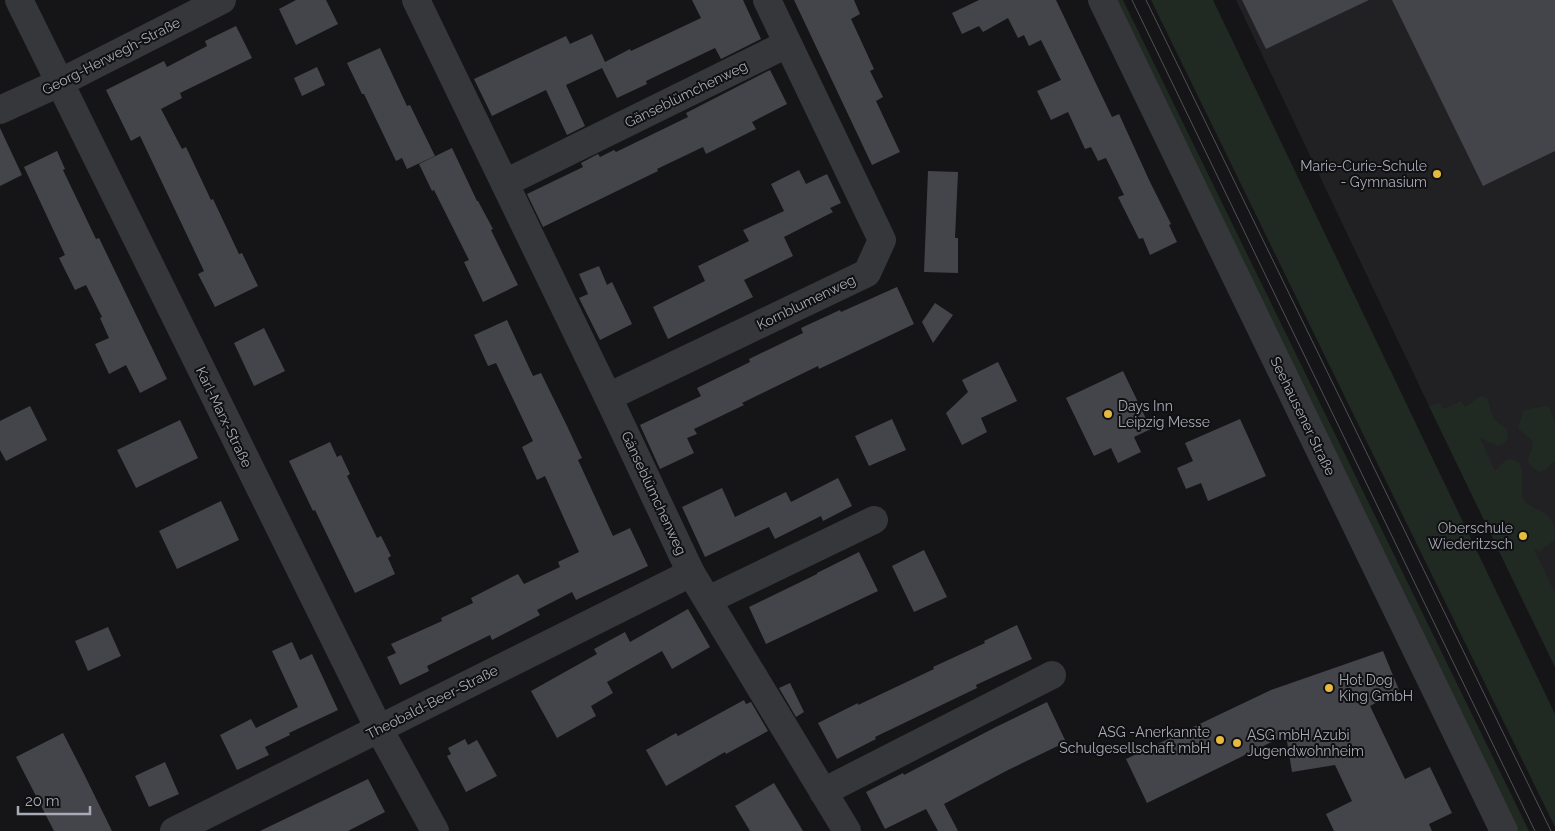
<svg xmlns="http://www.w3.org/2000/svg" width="1555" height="831" viewBox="0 0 1555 831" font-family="Raleway,sans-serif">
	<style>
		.built { fill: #212124 }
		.green { fill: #212923 }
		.building { fill: #44454a }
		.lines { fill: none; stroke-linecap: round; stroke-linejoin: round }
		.minor { stroke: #36373b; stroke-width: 28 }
		.tram { stroke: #4f5156; stroke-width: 1 }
		.poi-dot { fill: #e5ba3e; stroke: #101012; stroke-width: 2 }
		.labels { text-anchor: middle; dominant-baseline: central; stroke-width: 4; stroke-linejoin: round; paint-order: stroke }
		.street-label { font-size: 14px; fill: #a8abb6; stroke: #101012 }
		.poi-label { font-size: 14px; fill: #a8abb6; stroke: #101012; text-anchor: end }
	</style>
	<rect width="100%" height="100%" fill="#151517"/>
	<!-- built -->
	<path class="built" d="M1236 0H1555V667L1429 406Z"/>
	<!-- green -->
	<g class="green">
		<path d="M1112 0H1123L1529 831H1516Z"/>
		<path d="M1151 0H1213L1555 714V827Z"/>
		<path d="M1480 396 1487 398 1493 417 1495 420 1507 429 1508 438 1503 445 1497 446 1480 438 1495 471 1506 460C1532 456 1517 489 1524 500 1526 504 1530 505 1533 507 1552 517 1555 518 1555 540L1540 551 1534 549 1555 593V667L1429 406 1440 403 1444 409 1461 401 1465 407Z"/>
		<path d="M1546 406 1549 407 1555 422V461L1545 470 1539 472C1520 459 1531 460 1533 442L1518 428 1524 410Z"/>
	</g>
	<!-- building -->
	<g class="building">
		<path d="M296 0H326L338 24 296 45 279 9Z"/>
		<path d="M692 0H743L761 39 721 59 715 48 646 81 647 84 617 98 602 68 566 85 585 126 567 135 546 90 492 116 474 79 566 36 570 44 592 34 605 62 630 49 631 51 701 18Z"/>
		<path d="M794 0H854L860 14 851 19 874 69 870 71 883 97 876 101 900 152 872 165Z"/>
		<path d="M979 0H1056L1112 117 1119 114 1150 182 1171 224 1169 225 1177 242 1150 255 1143 238 1139 239 1118 197 1124 195 1106 158 1098 161 1091 147 1085 149 1068 112 1051 120 1037 91 1061 80 1041 40 1029 46 1024 35 1018 38 1008 18 983 32 979 26 962 34 952 13Z"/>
		<path d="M1242 0H1369L1266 49Z"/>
		<path d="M1392 0H1555V151L1483 186Z"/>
		<path d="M236 26 252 58 180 93 182 98 161 109 182 149 186 147 211 200 213 199 239 254 242 253 258 286 215 307 198 274 204 271 140 136 131 141 106 90 164 61 167 67 207 46 205 41Z"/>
		<path d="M380 48 407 106 410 105 435 156 407 169 402 158 396 161 364 94H362L347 63Z"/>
		<path d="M317 67 325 85 302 96 294 78Z"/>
		<path d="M770 70 787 104 752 122 756 129 706 154 703 147 657 169 658 171 543 227 527 194 583 167 581 163 598 154 600 157 614 150 616 152 688 117 686 113Z"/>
		<path d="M0 128 22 175 0 186Z"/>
		<path d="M452 148 477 201H478L493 229 491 230 518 285 483 302 464 262 469 260 434 190 432 191 419 164Z"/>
		<path d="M57 151 65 169 63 170 96 239 99 238 167 379 140 393 126 365 109 374 95 344 109 338 100 318 102 317 86 285 75 290 59 258 65 255 24 167Z"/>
		<path d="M799 170 806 184 827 174 841 203 830 208 833 212 784 237 793 256 744 280 753 297 668 339 653 307 705 281 698 266 749 241 743 230 784 211 771 184Z"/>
		<path d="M928 171 958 172 955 238H958V273L924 272Z"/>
		<path d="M599 266 607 285 612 282 632 324 600 340 579 298 588 294 579 274Z"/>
		<path d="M897 287 914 324 819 369 818 366 742 403 744 405 694 429 697 434 687 438 694 453 660 469 640 425 701 396 697 388 750 362 749 359 803 333 801 328 840 310 841 312Z"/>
		<path d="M935 303 953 315 933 343 922 322Z"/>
		<path d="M507 320 533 376 541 373 567 426 582 458 578 460 613 536 630 528 648 566 576 600 572 592 537 610 540 615 492 640 490 635 427 666 429 671 400 685 387 657 396 653 391 644 442 621 441 618 473 603 471 598 518 574 524 584 560 567 558 562 579 552 545 476 537 480 522 447 533 441 496 363 488 366 474 335Z"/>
		<path d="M264 328 285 371 254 386 234 343Z"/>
		<path d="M998 362 1017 401 981 418 987 432 962 445 946 413 968 392 962 380Z"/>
		<path d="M1123 371 1151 429 1134 437 1141 452 1118 463 1111 448 1094 456 1066 398Z"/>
		<path d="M30 406 47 440 6 461 0 450V421Z"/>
		<path d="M892 419 906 450 869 466 855 436Z"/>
		<path d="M1240 419 1266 476 1208 501 1201 483 1186 489 1177 468 1193 461 1185 443Z"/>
		<path d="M180 420 198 458 136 488 117 450Z"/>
		<path d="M330 442 337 457 341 455 350 474 347 476 377 538 381 536 391 556 388 558 395 574 355 593 315 510 313 511 289 461Z"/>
		<path d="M838 478 852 506 823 521 821 516 775 539 769 527 705 557 682 507 722 488 735 517 786 492 791 502Z"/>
		<path d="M221 501 239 540 177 569 159 531Z"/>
		<path d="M924 550 947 597 914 612 892 566Z"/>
		<path d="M859 552 878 591 766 644 749 607 817 574V573Z"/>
		<path d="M688 609 710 647 672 669 662 651 607 682 613 693 591 706 596 716 557 738 531 691 597 654 594 649 625 632 630 642Z"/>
		<path d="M1017 625 1032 659 976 685 977 688 875 737 876 739 837 759 818 723 858 703V705L934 669 933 667 985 643 984 641Z"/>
		<path d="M108 627 121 656 88 671 75 641Z"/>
		<path d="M292 642 300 660 312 654 338 710 289 733 290 735 265 747 269 755 237 770 220 735 251 719 256 728 298 707 272 651Z"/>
		<path d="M1383 651 1399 690 1370 706 1405 779 1430 767 1452 813 1429 824 1432 831H1334L1326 814 1352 801 1335 765 1292 772 1286 735 1147 803 1126 759 1271 690Z"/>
		<path d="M790 683 804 712 796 717 779 688Z"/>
		<path d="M744 700 746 704 751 702 768 731 726 754 725 752 666 786 646 750 676 733 678 736Z"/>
		<path d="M1047 702 1066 742 1008 770 944 804 958 831H938L926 809 885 829 866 792 903 773 904 775 994 728Z"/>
		<path d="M63 733 83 772 112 831H54L36 796 16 757Z"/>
		<path d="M465 739 468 745 477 740 497 776 466 792 447 756 451 754 448 748Z"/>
		<path d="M165 762 179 794 149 807 135 776Z"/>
		<path d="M368 779 385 812 348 831H260Z"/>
		<path d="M774 783 803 831H750L735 806Z"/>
	</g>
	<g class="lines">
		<!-- minor -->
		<g class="minor">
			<path d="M19 0 379 729 435 831"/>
			<path d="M416 0 608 397 691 573 847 831"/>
			<path d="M1102 0 1504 831"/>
			<path d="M0 110 59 83 222 0"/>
			<path d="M505 183 787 44"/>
			<path d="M608 397 867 273 882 240 767 0"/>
			<path d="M708 600 874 520"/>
			<path d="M823 792 1052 675"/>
			<path d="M174 831 691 573"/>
		</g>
		<!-- tram -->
		<g class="tram">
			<path d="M1132 0 1535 831"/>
			<path d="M1146 0 1551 831"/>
		</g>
	</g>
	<!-- markers -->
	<g class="poi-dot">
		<circle cx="1437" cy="174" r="5"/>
		<circle cx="1108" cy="414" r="5"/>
		<circle cx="1523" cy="536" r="5"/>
		<circle cx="1329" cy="688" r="5"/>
		<circle cx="1220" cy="740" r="5"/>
		<circle cx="1237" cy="743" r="5"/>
	</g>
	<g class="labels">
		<!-- street labels -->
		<g class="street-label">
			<text transform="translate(111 56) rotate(-27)">Georg-Herwegh-Straße</text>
			<text transform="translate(686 94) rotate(-26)">Gänseblümchenweg</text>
			<text transform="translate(806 302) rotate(-26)">Kornblumenweg</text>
			<text transform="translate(1303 416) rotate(64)">Seehausener Straße</text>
			<text transform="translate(224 417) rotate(64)">Karl-Marx-Straße</text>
			<text transform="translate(654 493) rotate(65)">Gänseblümchenweg</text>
			<text transform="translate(432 702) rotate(-27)">Theobald-Beer-Straße</text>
		</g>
		<!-- poi labels -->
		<g class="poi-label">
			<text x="1427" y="166">Marie-Curie-Schule<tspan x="1427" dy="16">- Gymnasium</tspan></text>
			<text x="1118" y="406" text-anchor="start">Days Inn<tspan x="1118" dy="16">Leipzig Messe</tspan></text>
			<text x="1513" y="528">Oberschule<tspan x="1513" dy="16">Wiederitzsch</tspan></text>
			<text x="1339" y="680" text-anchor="start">Hot Dog<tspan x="1339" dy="16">King GmbH</tspan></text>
			<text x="1210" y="732">ASG -Anerkannte<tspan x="1210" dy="16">Schulgesellschaft mbH</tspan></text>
			<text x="1247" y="735" text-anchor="start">ASG mbH Azubi<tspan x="1247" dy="16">Jugendwohnheim</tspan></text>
		</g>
	</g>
	<!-- scale -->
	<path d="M18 806v8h72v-8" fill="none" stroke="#a8abb6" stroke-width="2.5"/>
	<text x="25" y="806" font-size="15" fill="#a8abb6" stroke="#101012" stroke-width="4" paint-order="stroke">20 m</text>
</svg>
